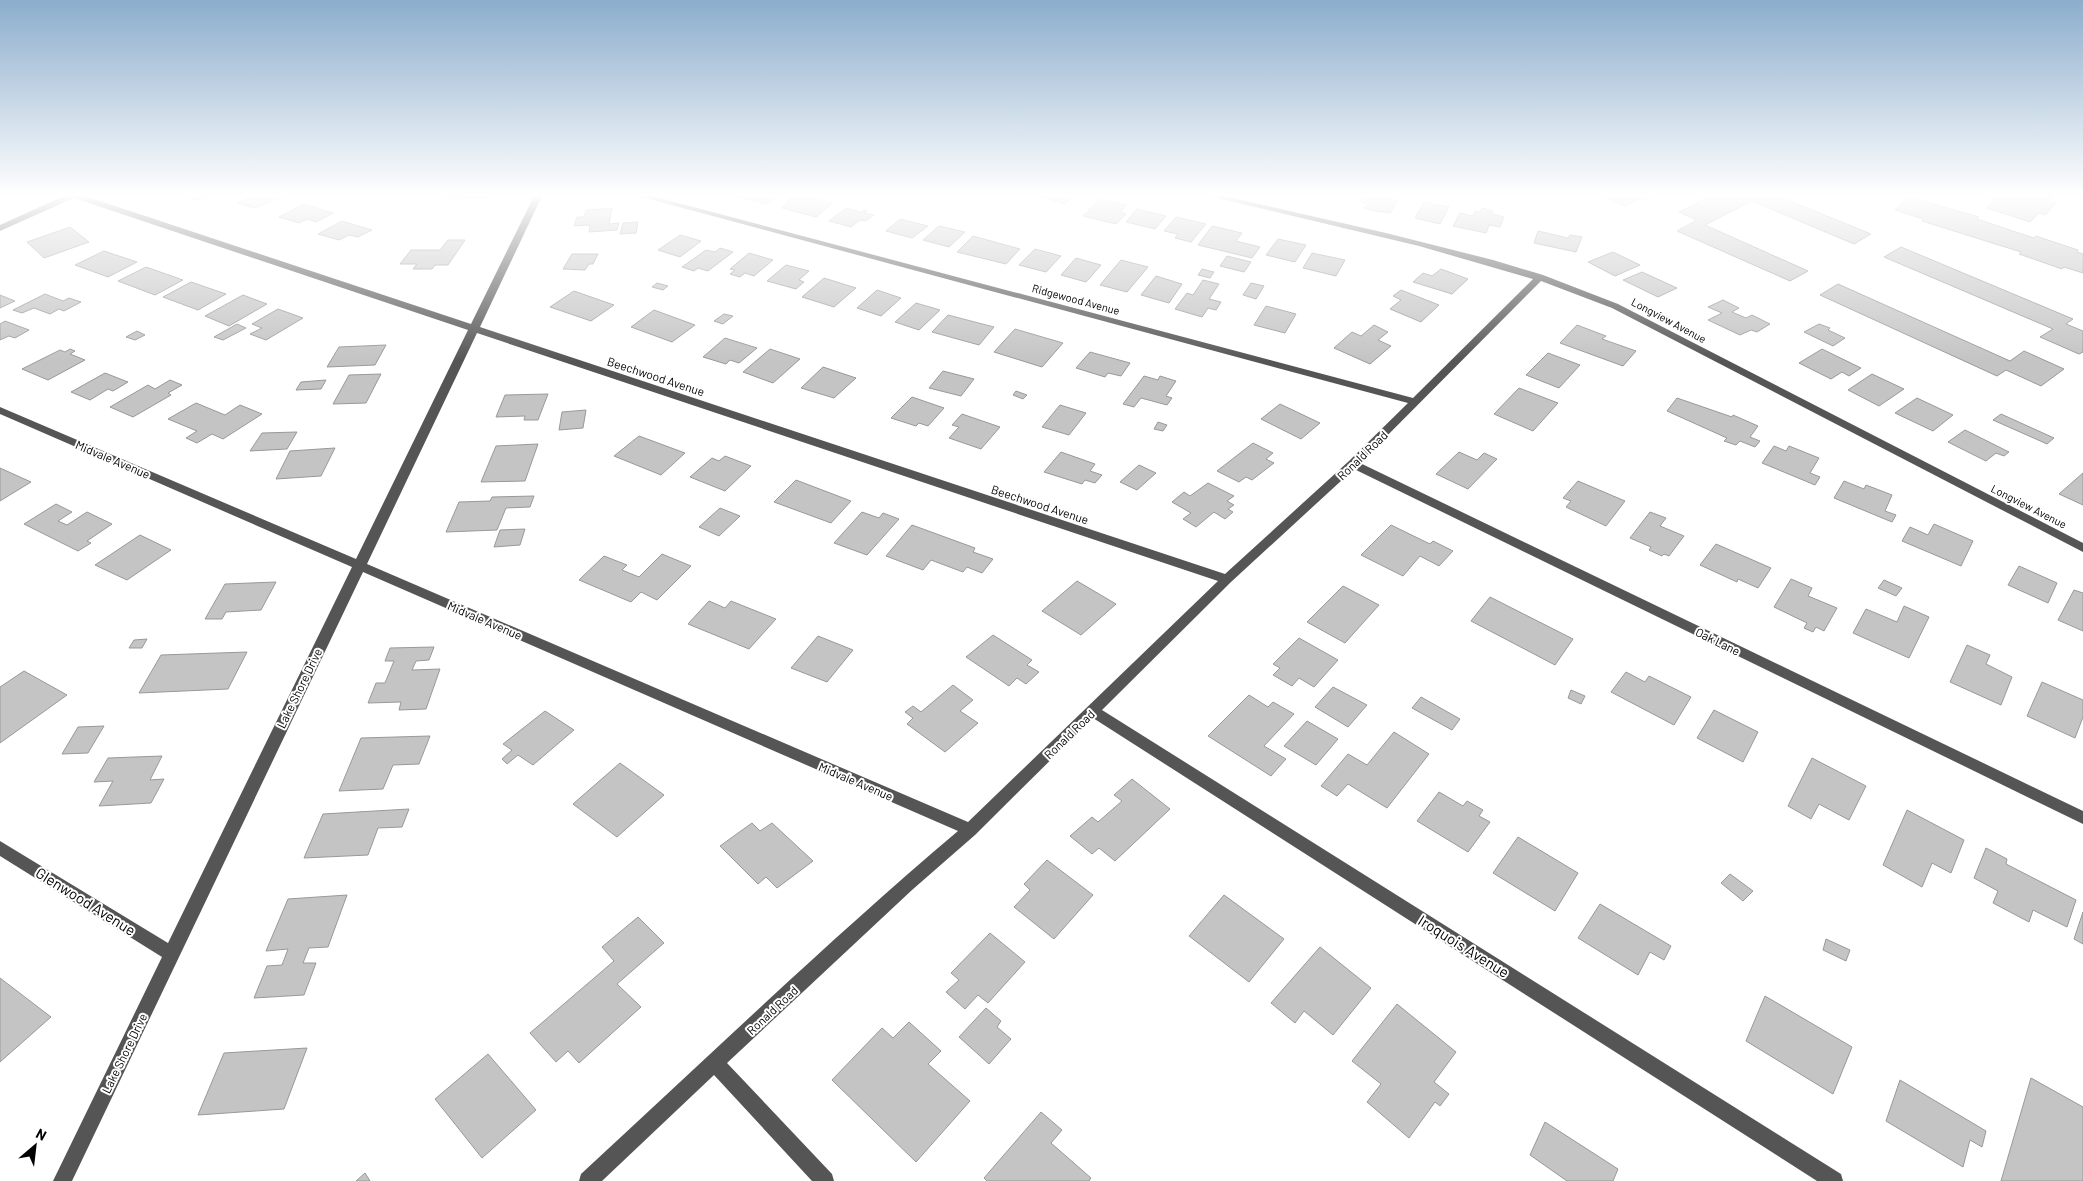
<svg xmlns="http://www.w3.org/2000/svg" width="2083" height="1181" viewBox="0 0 2083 1181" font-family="Barlow,sans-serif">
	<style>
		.building { fill: #c4c4c4; stroke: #999 }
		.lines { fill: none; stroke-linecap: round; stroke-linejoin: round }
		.minor { fill: #555; fill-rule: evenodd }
		.labels { text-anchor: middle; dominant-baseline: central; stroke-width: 4; stroke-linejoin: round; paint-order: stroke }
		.far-street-label { font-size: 11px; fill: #000; stroke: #fff }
		.street-label { font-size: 12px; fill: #000; stroke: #fff }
		.near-street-label { font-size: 15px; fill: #000; stroke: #fff }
	</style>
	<rect width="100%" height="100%" fill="#fff"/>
	<!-- building -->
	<g class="building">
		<path d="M185 196H211L200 201Z"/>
		<path d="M251 196H277L282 197 255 208 237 203Z"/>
		<path d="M449 196H489L488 198 447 199Z"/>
		<path d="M735 196H778L766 204Z"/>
		<path d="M792 196H804L833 203 816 217 782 208 790 202 786 201Z"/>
		<path d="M1038 196H1073L1065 204Z"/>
		<path d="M1366 196H1392L1390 199 1397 201 1390 213 1376 211 1364 208 1367 204 1360 201Z"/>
		<path d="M1603 196H1655L1646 200 1641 198 1625 206Z"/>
		<path d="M1711 196H1737L1741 198 1745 196H1778L1871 234 1854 244 1752 201 1705 225 1808 271 1790 281 1677 231 1697 220 1679 212Z"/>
		<path d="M1992 196H2055L2050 201 2056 203 2045 215 2039 213 2030 222 1987 208 1995 199 1990 198Z"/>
		<path d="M1909 197 1979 217 1977 219 2034 238 2036 236 2078 250 2077 252 2083 254V273L2064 267 2062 269 2019 254 2021 252 1922 221 1923 219 1895 210Z"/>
		<path d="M1100 199 1127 205 1120 212 1126 214 1116 224 1083 216Z"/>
		<path d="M1424 202 1449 207 1440 224 1415 218Z"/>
		<path d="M304 204 333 213 316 222 307 219 299 223 279 217Z"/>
		<path d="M612 208 609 224 619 223 617 230 589 232 590 225 574 226 577 217H584L586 210Z"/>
		<path d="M846 208 861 212 864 210 867 211 864 213 874 215 866 221 860 220 851 227 829 221Z"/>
		<path d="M1482 208 1493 211 1492 214 1504 217 1500 227 1489 225 1486 233 1453 226 1460 213 1473 216 1475 211 1480 212Z"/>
		<path d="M1137 209 1166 216 1155 229 1126 222Z"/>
		<path d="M1176 217 1206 224 1191 242 1175 238 1178 234 1164 231Z"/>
		<path d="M900 219 928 226 912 238 886 231Z"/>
		<path d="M342 221 372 230 358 237 349 235 339 240 318 234Z"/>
		<path d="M638 222 636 233 620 234 623 223Z"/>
		<path d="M939 226 965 232 949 247 923 240Z"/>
		<path d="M1212 226 1242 233 1236 241 1260 247 1252 258 1198 245Z"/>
		<path d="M70 227 89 242 44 258 27 242Z"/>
		<path d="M1538 231 1568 238 1570 235 1582 237 1576 252 1534 243Z"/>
		<path d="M680 235 701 241 680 257 658 250Z"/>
		<path d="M973 236 1020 249 1006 264 957 252Z"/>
		<path d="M1278 239 1306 245 1295 262 1266 255Z"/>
		<path d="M448 240H465L448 265H435L432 269H413L417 264H400L411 250H440Z"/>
		<path d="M1901 247 2073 319 2066 324 2083 331V352L2079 354 2040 337 2053 329 1884 257Z"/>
		<path d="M720 248 733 252 708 271 698 268 694 271 682 267 706 250 715 252Z"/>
		<path d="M1035 249 1061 256 1046 272 1019 265Z"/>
		<path d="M104 251 137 262 108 277 75 265Z"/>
		<path d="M1613 252 1640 265 1615 276 1588 262Z"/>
		<path d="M749 253 773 260 754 276 745 273 740 277 730 274 735 270 730 269Z"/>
		<path d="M1312 253 1345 260 1336 276 1303 268Z"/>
		<path d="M572 254H598L593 264H589L585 270 563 269Z"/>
		<path d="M1227 256 1251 262 1244 272 1220 266Z"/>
		<path d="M1076 258 1101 265 1086 282 1061 275Z"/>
		<path d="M1121 260 1148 267 1127 292 1100 285Z"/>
		<path d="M786 265 809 271 799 280 804 282 796 289 767 281Z"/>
		<path d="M146 267 183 280 155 295 118 281Z"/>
		<path d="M1202 269 1214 272 1210 278 1198 275Z"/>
		<path d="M1441 269 1468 279 1452 294 1413 282 1423 273 1432 276Z"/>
		<path d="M1642 272 1677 288 1658 297 1623 280Z"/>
		<path d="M1156 276 1182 284 1169 303 1141 295Z"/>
		<path d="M824 278 856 288 834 307 802 297Z"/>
		<path d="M1203 280 1219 284 1209 299 1221 302 1216 310 1208 308 1202 317 1175 309 1187 293 1193 295Z"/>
		<path d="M191 282 226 294 198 310 163 297Z"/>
		<path d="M657 283 668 286 663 290 652 287Z"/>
		<path d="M1251 283 1264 286 1256 299 1243 295Z"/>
		<path d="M1838 284 2010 361 2024 351 2064 369 2041 386 2006 370 1997 376 1820 295Z"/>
		<path d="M877 290 901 298 881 316 857 308Z"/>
		<path d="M1401 290 1439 305 1421 322 1390 309 1401 300 1393 296Z"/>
		<path d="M574 291 614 305 591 321 550 307Z"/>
		<path d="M45 294 63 301 69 298 81 302 64 311 59 309 50 314 34 308 22 313 13 310Z"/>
		<path d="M0 295 15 301 0 308Z"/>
		<path d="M243 295 267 304 229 326 205 316Z"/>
		<path d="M1723 300 1739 308 1732 312 1746 318 1752 315 1770 324 1757 332 1751 330 1740 335 1708 320 1722 313 1708 307Z"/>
		<path d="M916 303 940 310 919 330 895 322Z"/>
		<path d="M1266 306 1296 314 1285 333 1254 325Z"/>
		<path d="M278 309 303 318 266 340 250 334 262 328 252 324Z"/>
		<path d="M654 310 695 325 672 342 631 327Z"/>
		<path d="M724 314 733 316 723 324 714 321Z"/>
		<path d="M948 315 994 327 979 345 932 332Z"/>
		<path d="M5 321 29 330 15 338 9 336 0 340V324Z"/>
		<path d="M237 324 246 328 223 340 214 337Z"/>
		<path d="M1819 324 1830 328 1828 330 1845 338 1833 346 1804 332Z"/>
		<path d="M1374 325 1388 332 1378 340 1391 346 1370 364 1334 348 1352 332 1361 336Z"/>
		<path d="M1577 325 1606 336 1602 339 1636 351 1623 366 1560 343Z"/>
		<path d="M1015 329 1063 343 1042 367 994 352Z"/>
		<path d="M137 331 145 335 135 340 126 337Z"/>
		<path d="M725 338 757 348 739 363 730 360 726 364 703 357Z"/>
		<path d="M386 345 375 365 327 367 339 347Z"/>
		<path d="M70 349 75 351 70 354 85 360 48 380 22 369 60 350 65 352Z"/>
		<path d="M770 349 800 359 773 383 743 372Z"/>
		<path d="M1822 349 1861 368 1849 376 1842 372 1831 379 1799 363Z"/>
		<path d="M1090 352 1130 363 1121 376 1108 373 1105 377 1076 368Z"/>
		<path d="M1548 353 1580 365 1559 388 1526 375Z"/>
		<path d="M823 367 856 378 834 398 801 388Z"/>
		<path d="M943 371 974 379 961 396 929 388Z"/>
		<path d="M105 373 128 382 113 391 108 389 90 400 71 392Z"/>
		<path d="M381 374 366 403 333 404 349 375Z"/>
		<path d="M1872 374 1904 389 1879 406 1848 390Z"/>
		<path d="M1144 376 1158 380 1160 376 1176 381 1166 396 1172 398 1167 405 1141 398 1134 407 1123 404Z"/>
		<path d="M170 380 182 385 168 393 171 395 133 417 110 407 148 385 155 389Z"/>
		<path d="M326 380 321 389 296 390 301 382Z"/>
		<path d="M1519 388 1558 403 1533 431 1494 414Z"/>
		<path d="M1016 391 1027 395 1023 399 1013 395Z"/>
		<path d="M548 394 538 420H524L525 416 496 417 505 395Z"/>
		<path d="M912 397 944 408 928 426 919 423 916 426 891 418Z"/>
		<path d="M1677 398 1732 417 1733 415 1758 426 1750 437 1760 441 1755 447 1740 441 1736 445 1724 441 1727 438 1667 411Z"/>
		<path d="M1917 398 1953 415 1933 431 1895 413Z"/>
		<path d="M196 403 225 415 240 405 262 414 223 439 212 434 197 443 186 438 197 431 168 419Z"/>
		<path d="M1280 404 1320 423 1301 439 1261 419Z"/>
		<path d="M1060 405 1086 413 1069 435 1042 427Z"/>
		<path d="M586 410 583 428 559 430 562 412Z"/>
		<path d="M962 414 1000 427 981 449 949 438 959 427 952 425Z"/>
		<path d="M2001 414 2054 438 2047 444 1993 420Z"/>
		<path d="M1158 422 1167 425 1163 431 1154 429Z"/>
		<path d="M1965 430 2009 452 2004 456 1996 453 1986 461 1948 442Z"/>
		<path d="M297 432 287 449 250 451 262 433Z"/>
		<path d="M639 436 685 453 661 475 614 456Z"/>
		<path d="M1253 443 1273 453 1266 459 1274 463 1252 480 1246 477 1239 482 1217 471Z"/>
		<path d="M538 444 525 481 481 482 496 446Z"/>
		<path d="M1774 446 1786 451 1789 446 1819 458 1810 473 1820 477 1815 485 1762 463Z"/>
		<path d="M335 448 321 476 276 479 290 451Z"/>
		<path d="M1061 452 1095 464 1090 471 1102 475 1095 483 1085 480 1082 484 1044 472Z"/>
		<path d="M1459 452 1477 460 1484 453 1497 459 1468 489 1436 474Z"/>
		<path d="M725 456 751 466 725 491 690 477 712 458 719 461Z"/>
		<path d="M1139 465 1156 473 1137 490 1120 482Z"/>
		<path d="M0 468 31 482 0 501Z"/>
		<path d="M2083 473V505L2059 494Z"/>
		<path d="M796 480 851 501 831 523 774 502Z"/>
		<path d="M1578 481 1625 501 1606 526 1566 507 1571 501 1563 498Z"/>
		<path d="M1844 481 1864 489 1866 485 1892 495 1885 511 1896 515 1892 522 1834 498Z"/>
		<path d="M1208 483 1234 496 1227 501 1234 505 1228 509 1233 512 1225 519 1214 512 1196 527 1183 519 1191 513 1172 502 1184 492 1190 496Z"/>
		<path d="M534 496 530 507 506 508 497 530 446 532 459 502 490 501 492 497Z"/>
		<path d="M56 504 72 512 58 521 67 525 87 512 112 524 87 541 91 543 78 551 24 524Z"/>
		<path d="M720 508 740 516 719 536 699 527Z"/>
		<path d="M862 512 879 518 883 513 899 519 867 555 834 543Z"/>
		<path d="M1650 512 1666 518 1660 526 1684 536 1669 556 1664 554 1662 556 1649 550 1651 547 1630 538Z"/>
		<path d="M1934 524 1973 541 1961 566 1902 541 1910 527 1928 535Z"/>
		<path d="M912 525 975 548 973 552 993 559 982 573 967 567 963 572 931 560 923 570 886 556Z"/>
		<path d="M1391 525 1430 544 1433 541 1453 551 1439 566 1420 556 1403 576 1361 555Z"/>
		<path d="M525 529 520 545 494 547 500 530Z"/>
		<path d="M140 535 171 550 127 580 95 565Z"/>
		<path d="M1716 544 1771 568 1758 588 1738 579 1737 582 1700 565Z"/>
		<path d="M662 554 691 566 657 600 641 592 631 602 579 580 604 556 627 565 622 570 639 577Z"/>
		<path d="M2019 566 2057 583 2048 603 2008 585Z"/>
		<path d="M1791 579 1812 588 1808 596 1837 608 1824 631 1816 627 1813 632 1804 628 1807 623 1774 607Z"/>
		<path d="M1884 580 1902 588 1896 596 1878 588Z"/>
		<path d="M1077 581 1116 604 1081 635 1042 611Z"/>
		<path d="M276 582 261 610 226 612 222 619H205L225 584Z"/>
		<path d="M1343 586 1379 605 1345 643 1307 622Z"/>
		<path d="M2074 590 2083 593V631L2058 620Z"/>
		<path d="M1490 597 1573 639 1555 665 1471 621Z"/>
		<path d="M709 601 725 608 731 601 776 619 749 649 688 624Z"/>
		<path d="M1904 606 1929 617 1909 658 1853 633 1866 609 1897 622Z"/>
		<path d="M993 635 1032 660 1027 665 1039 672 1026 684 1017 678 1009 686 966 657Z"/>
		<path d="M818 636 853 650 827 682 791 668Z"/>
		<path d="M1299 638 1338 660 1314 687 1299 678 1292 686 1273 675 1280 668 1273 664Z"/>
		<path d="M147 639 142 648H129L134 640Z"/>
		<path d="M1967 645 1990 655 1986 664 2012 677 2001 705 1950 682Z"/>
		<path d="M434 647 429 660 416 661 412 670 440 669 426 709 399 710 401 702 368 703 376 683H385L394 661H385L390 648Z"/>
		<path d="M247 652 228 689 139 693 161 655Z"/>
		<path d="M24 671 67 695 0 743V687Z"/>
		<path d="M1626 672 1645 682 1649 676 1691 697 1674 725 1611 692Z"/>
		<path d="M2042 682 2083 700V717L2075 738 2027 716Z"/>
		<path d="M953 685 973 700 960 711 978 723 945 752 907 724 913 718 905 712 913 706 921 712Z"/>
		<path d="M1333 687 1367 705 1348 727 1315 707Z"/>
		<path d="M1571 690 1585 696 1581 704 1568 698Z"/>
		<path d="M1249 695 1268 707 1273 702 1294 714 1264 746 1286 759 1271 776 1208 736Z"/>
		<path d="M1421 697 1460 719 1452 730 1412 708Z"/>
		<path d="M1714 710 1758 732 1743 762 1697 738Z"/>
		<path d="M545 711 574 730 533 765 518 755 507 764 502 759 512 750 503 744Z"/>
		<path d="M1307 721 1338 739 1316 765 1284 746Z"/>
		<path d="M104 726 88 753 62 754 78 727Z"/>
		<path d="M1394 732 1429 754 1387 808 1348 784 1337 796 1321 786 1348 754 1367 765Z"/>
		<path d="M430 736 419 764 393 765 383 789 339 791 361 738Z"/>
		<path d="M162 756 150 780 164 779 151 803 99 806 113 781 94 782 108 758Z"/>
		<path d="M1812 758 1866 786 1849 820 1819 804 1811 819 1788 806Z"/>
		<path d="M620 763 664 795 617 837 573 804Z"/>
		<path d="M1132 779 1170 809 1115 861 1099 848 1092 854 1070 836 1092 817 1098 822 1122 801 1114 795Z"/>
		<path d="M1439 792 1463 806 1467 801 1483 810 1479 816 1490 822 1468 852 1417 821Z"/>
		<path d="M409 809 402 827 378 828 368 855 304 858 323 814Z"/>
		<path d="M1907 810 1964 840 1951 873 1932 863 1922 887 1883 865Z"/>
		<path d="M752 823 760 831 772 823 813 861 777 888 766 877 758 884 720 846Z"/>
		<path d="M1518 837 1578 873 1555 911 1493 873Z"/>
		<path d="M1986 848 2007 859 2006 864 2076 900 2067 927 2033 910 2029 922 1993 903 1998 891 1974 878Z"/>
		<path d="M1047 860 1093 895 1054 939 1014 907 1030 890 1024 884Z"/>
		<path d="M1730 874 1753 891 1743 901 1721 883Z"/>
		<path d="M347 895 328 947 309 948 303 963H316L304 995 254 998 267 966 282 965 288 949 266 951 288 899Z"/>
		<path d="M1224 895 1284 939 1249 982 1189 936Z"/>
		<path d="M1600 904 1671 946 1664 960 1650 952 1638 975 1578 938Z"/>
		<path d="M2083 912V944L2074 939Z"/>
		<path d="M638 917 664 943 617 984 641 1007 579 1063 568 1051 556 1062 530 1033 614 961 602 947Z"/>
		<path d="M990 933 1025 962 988 1003 978 995 965 1009 946 992 959 980 951 973Z"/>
		<path d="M1826 939 1850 950 1846 961 1823 950Z"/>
		<path d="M1320 947 1371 988 1333 1035 1304 1011 1295 1023 1271 1003Z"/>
		<path d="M0 978 51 1017 0 1062Z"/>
		<path d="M1765 996 1852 1047 1833 1094 1746 1041Z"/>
		<path d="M1397 1004 1456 1052 1434 1082 1449 1094 1440 1106 1435 1102 1409 1138 1367 1102 1381 1084 1352 1061Z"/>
		<path d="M986 1008 1001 1021 997 1027 1011 1039 989 1064 959 1037Z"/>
		<path d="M909 1022 941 1051 928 1064 970 1101 916 1162 832 1080 882 1028 893 1038Z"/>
		<path d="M307 1048 284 1109 198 1115 224 1053Z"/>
		<path d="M488 1054 536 1110 482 1158 435 1099Z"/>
		<path d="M2031 1078 2083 1107V1181H2001Z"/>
		<path d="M1900 1080 1986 1131 1982 1147 1970 1140 1963 1167 1886 1121Z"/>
		<path d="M1041 1112 1062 1130 1051 1143 1091 1178 1089 1181H987L984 1178Z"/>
		<path d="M1545 1122 1618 1169 1613 1181H1567L1530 1155Z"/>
		<path d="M365 1173 370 1181H356Z"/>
	</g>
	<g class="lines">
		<!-- minor -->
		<path class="minor" d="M64 196H85L471 324 534 196H542L480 327 1225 574 1349 461 1408 403 638 196H652L1413 398 1533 279 1419 246 1209 196H1224L1386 233 1493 260 1543 275 1618 304 2083 543V552L1612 308 1541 281 1360 463 2083 811V824L1354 469 1231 582 1102 710 1841 1174 1843 1181H1817L1093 718 975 835 912 890 727 1063 832 1174 834 1181H812L714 1075 602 1181H579L581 1174C706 1059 828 941 958 831L363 572 72 1181H53L162 957 0 856V841L168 943 352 567 0 414V407L356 559 468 330 74 198 0 231V225ZM477 333 1218 581 968 822 367 564Z"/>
	</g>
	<!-- sky -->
	<linearGradient id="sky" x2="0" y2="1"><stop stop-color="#8cadcc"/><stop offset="0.54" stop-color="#fff"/><stop offset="1" stop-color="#fff" stop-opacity="0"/></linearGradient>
	<rect width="2083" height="361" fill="url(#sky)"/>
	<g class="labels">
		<!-- far-street labels -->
		<g class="far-street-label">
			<text transform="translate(1076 299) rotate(15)">Ridgewood Avenue</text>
			<text transform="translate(1669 320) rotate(28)">Longview Avenue</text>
			<text transform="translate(2029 506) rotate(27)">Longview Avenue</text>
		</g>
		<!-- street labels -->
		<g class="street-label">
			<text transform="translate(656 376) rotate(18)">Beechwood Avenue</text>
			<text transform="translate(1362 455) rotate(-44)">Ronald Road</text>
			<text transform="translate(113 459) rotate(23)">Midvale Avenue</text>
			<text transform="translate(1040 504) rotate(18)">Beechwood Avenue</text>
			<text transform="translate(485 620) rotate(23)">Midvale Avenue</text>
			<text transform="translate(1718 641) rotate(26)">Oak Lane</text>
			<text transform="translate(299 688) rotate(-64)">Lake Shore Drive</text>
			<text transform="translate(1069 734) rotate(-44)">Ronald Road</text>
			<text transform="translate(856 781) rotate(23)">Midvale Avenue</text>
			<text transform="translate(772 1010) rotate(-43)">Ronald Road</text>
			<text transform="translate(124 1053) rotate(-64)">Lake Shore Drive</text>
		</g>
		<!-- near-street labels -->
		<g class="near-street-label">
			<text transform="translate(86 901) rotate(32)">Glenwood Avenue</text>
			<text transform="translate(1464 946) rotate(32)">Iroquois Avenue</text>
		</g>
	</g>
	<!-- north arrow -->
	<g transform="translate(35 1146) rotate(28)" stroke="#ffffff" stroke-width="4" paint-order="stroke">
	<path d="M0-4L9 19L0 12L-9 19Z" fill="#000000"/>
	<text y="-8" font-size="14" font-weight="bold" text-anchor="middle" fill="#000000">N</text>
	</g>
</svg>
